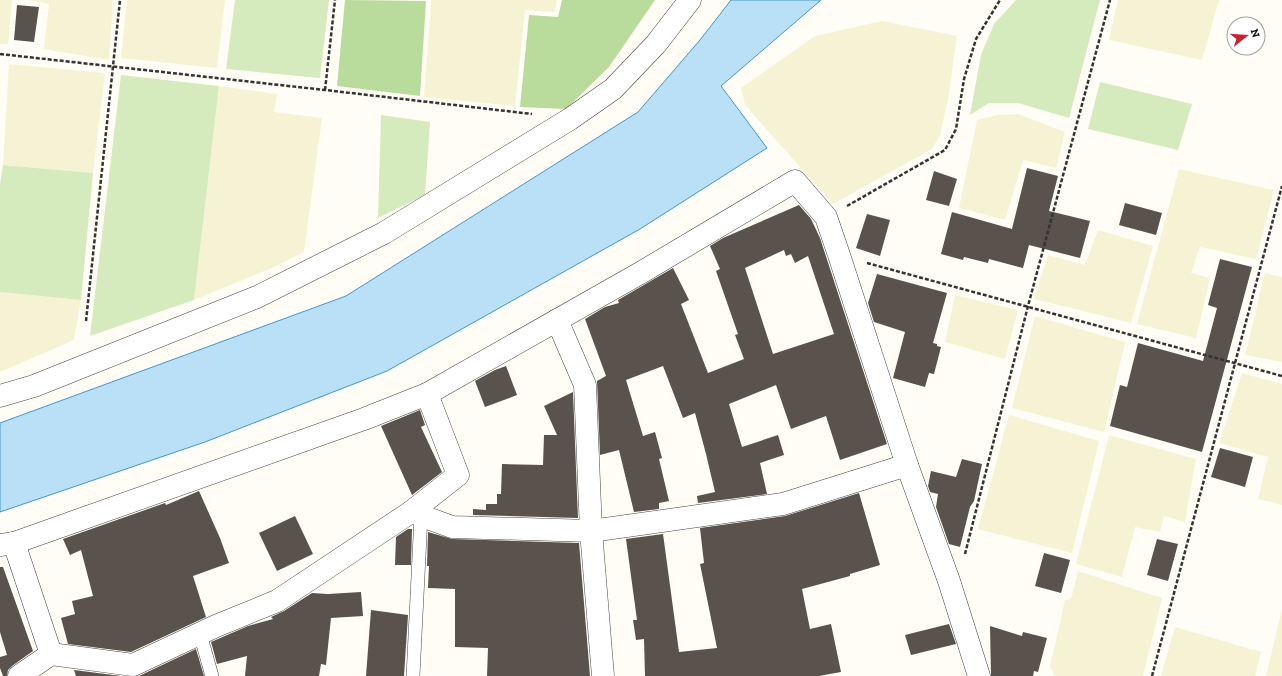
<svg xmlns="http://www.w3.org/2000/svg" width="1282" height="676" viewBox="0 0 1282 676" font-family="'Zilla Slab',serif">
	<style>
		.farmland { fill: #f6f3d4 }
		.green { fill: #d5ebbd }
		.forest { fill: #b9dc9c }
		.water { fill: #b9e0f7; stroke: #3f96cf }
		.building { fill: #5a524d; fill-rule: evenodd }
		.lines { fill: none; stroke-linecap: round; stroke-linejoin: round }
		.lane-casing { stroke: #444; stroke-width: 14 }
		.street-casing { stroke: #444; stroke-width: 23 }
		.path { stroke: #333; stroke-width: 2.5; stroke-dasharray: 4 2; stroke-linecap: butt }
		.lane { stroke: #fff; stroke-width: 13 }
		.street { stroke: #fff; stroke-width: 22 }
	</style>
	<rect width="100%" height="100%" fill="#fffdf5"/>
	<!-- farmland -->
	<g class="farmland">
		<path d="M0 0H12L8 44H0Z"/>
		<path d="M28 0H113L109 60 44 49 49 4Z"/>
		<path d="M127 0H225L217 68 121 58Z"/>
		<path d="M431 0H557L555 12 525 10 515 106 424 97Z"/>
		<path d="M1118 0H1219L1202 60 1109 40Z"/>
		<path d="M882 21 957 36 948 99 940 135 932 149 833 204 745 105 741 88 815 36Z"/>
		<path d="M9 64 105 73 93 173 3 165Z"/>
		<path d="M219 86 277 94 274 112 322 118 304 252 274 267 194 300Z"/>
		<path d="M1018 114 1065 132 1056 168 1023 160 1005 220 959 208 977 120 997 115Z"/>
		<path d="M1179 169 1274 190 1256 259 1200 247 1191 273 1210 278 1196 338 1137 324Z"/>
		<path d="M1098 230 1153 246 1131 323 1034 299 1048 255 1085 265Z"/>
		<path d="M1265 273 1282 277V362L1245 355Z"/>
		<path d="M0 292 81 300 74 340 0 372Z"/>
		<path d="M955 295 1018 310 1005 359 945 342Z"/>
		<path d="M1035 316 1125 342 1104 432 1012 408Z"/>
		<path d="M1242 373 1282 384V505L1258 499 1268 457 1219 443Z"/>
		<path d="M1009 415 1099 441 1072 553 978 529Z"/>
		<path d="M1109 435 1196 459 1185 522 1164 516 1160 532 1135 527 1122 577 1076 564Z"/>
		<path d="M1078 571 1162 598 1143 676H1055L1050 667 1065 600 1071 599Z"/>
		<path d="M1282 609V676H1266Z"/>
		<path d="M1175 627 1261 652 1255 676H1161Z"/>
	</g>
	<!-- green -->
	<g class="green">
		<path d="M235 0H329L320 78 226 69Z"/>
		<path d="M1016 0H1100L1069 118 1018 103H989L970 115 981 55 994 24Z"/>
		<path d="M121 75 219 86 194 300 90 336Z"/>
		<path d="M1100 82 1192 104 1178 150 1088 129Z"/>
		<path d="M381 115 430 122 425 195 378 218Z"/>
		<path d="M3 165 93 173 81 300 0 292V184Z"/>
	</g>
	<!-- forest -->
	<g class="forest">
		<path d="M345 0 426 1 420 96 337 86Z"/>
		<path d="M562 0H655L609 67 566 109 520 107 529 15 558 17Z"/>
	</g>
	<!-- water -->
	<path class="water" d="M731 0H821L721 86 767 148 640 229 387 371 205 442 0 512V423L346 296 638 112 700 40Z"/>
	<!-- building -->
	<g class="building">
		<path d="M17 5 39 7 34 42 14 40Z"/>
		<path d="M1027 168 1058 176 1049 211 1090 221 1080 258 1029 245 1023 268 989 259 988 263 964 257 963 260 941 254 952 212 1012 229Z"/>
		<path d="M934 171 957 179 949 206 926 200Z"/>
		<path d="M1125 203 1162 213 1156 235 1119 225Z"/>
		<path d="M799 205 811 219 820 238 887 444 840 460 826 416 791 429 776 385 729 404 742 447 778 435 784 455 760 463 767 494 698 503 697 496 715 492 706 454 695 413 683 418 663 366 626 380 643 436 655 432 662 458 659 459 669 501 659 503V509L634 512 619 450 600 455 597 381 606 376 585 319 605 307 619 303 618 300 673 268 689 300 681 304 708 373 744 359 735 335 738 334 716 271 720 269 710 246 723 238ZM784 250 786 256 791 254 795 263 808 256 834 334 773 354 745 268Z"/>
		<path d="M867 214 890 220 880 256 856 248Z"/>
		<path d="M1220 259 1252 267 1202 452 1110 426 1120 385 1127 387 1138 343 1203 361 1217 308 1208 305Z"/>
		<path d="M877 274 947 293 933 343 937 344V346L941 347 934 374 929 373 925 387 893 378 905 332 874 322 868 303Z"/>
		<path d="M506 366 517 395 485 407 475 381 495 370Z"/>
		<path d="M573 392 578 518 473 515V509L486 510V504H497V494H501L502 464 543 465 544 435H557L544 406Z"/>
		<path d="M420 410 425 425 421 427 442 472 412 495 381 426Z"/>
		<path d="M1220 448 1253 457 1245 487 1211 477Z"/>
		<path d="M962 459 982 464 974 501 970 507 960 547 949 544 936 507 938 494 930 492 928 486 931 471 956 477Z"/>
		<path d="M199 491 220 538 229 563 193 576 206 617 131 652 68 644 61 618 75 614 72 601 93 596 81 550 70 555 63 539 165 503 166 505Z"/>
		<path d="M859 493 880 565 850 574V576L802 589 810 629 831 624 841 672 819 676H645L644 639 636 640 633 620H637L626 539 663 534 679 652 717 648 700 564 704 563 700 528 785 516Z"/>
		<path d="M295 516 313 554 277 571 259 533Z"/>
		<path d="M408 529H412L411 565H395L396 537Z"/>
		<path d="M428 532 452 539 579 543 590 676H487L488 648 455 647V589L428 588 429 566H427Z"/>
		<path d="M1157 539 1178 544 1168 581 1147 575Z"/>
		<path d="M1044 553 1070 560 1061 593 1035 586Z"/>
		<path d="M0 567H3L33 651 12 666 8 670 7 676H3L0 668V657L7 655 0 632Z"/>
		<path d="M361 592 363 616 331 618 326 665 321 664 319 676H245L247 656 217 664 211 642 248 626 273 619 271 617 284 611 312 593 328 594Z"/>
		<path d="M371 610 408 615 404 676H366Z"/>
		<path d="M949 624 956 644 911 655 905 635Z"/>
		<path d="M990 626 1022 636 1023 632 1047 638 1038 672 1034 671 1033 676H991Z"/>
		<path d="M196 649 204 676H139Z"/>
		<path d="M74 670 121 676H76Z"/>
	</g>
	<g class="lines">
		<defs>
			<g id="lane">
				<path d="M200 634 212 676"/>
				<path d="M413 676 421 516"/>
			</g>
			<g id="street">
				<path d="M557 320 585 385 591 531 603 676"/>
				<path d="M0 396 34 386 257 297 384 233 570 119 613 89 656 44 690 0"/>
				<path d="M411 512 452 527 591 531 783 504 907 465"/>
				<path d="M14 543 51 654"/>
				<path d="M0 545 14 543 364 419 427 394 642 272 795 181 826 217 839 255 907 465 949 581 979 676"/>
				<path d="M19 676 51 654 133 665 216 626 277 601 411 512 458 475 427 394"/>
			</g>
		</defs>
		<!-- lane casing -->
		<use href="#lane" class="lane-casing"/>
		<!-- street casing -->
		<use href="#street" class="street-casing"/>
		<!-- path -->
		<g class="path">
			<path d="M0 54 325 90 532 114"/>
			<path d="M325 90 335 0"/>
			<path d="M847 206 945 150 956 129 964 79 976 39 1000 0"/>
			<path d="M867 263 1282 376"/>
			<path d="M86 321 120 0"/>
			<path d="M965 554 1028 306 1110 0"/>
			<path d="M1152 676 1282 186"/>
		</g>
		<!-- lane -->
		<use href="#lane" class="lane"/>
		<!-- street -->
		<use href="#street" class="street"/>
	</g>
	<!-- north arrow -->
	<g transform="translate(1246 36) rotate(73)"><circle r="19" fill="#ffffff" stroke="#a0a0a0"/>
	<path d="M0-3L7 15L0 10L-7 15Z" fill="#c4262e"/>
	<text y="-6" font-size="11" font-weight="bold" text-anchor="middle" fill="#111111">N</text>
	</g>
</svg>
